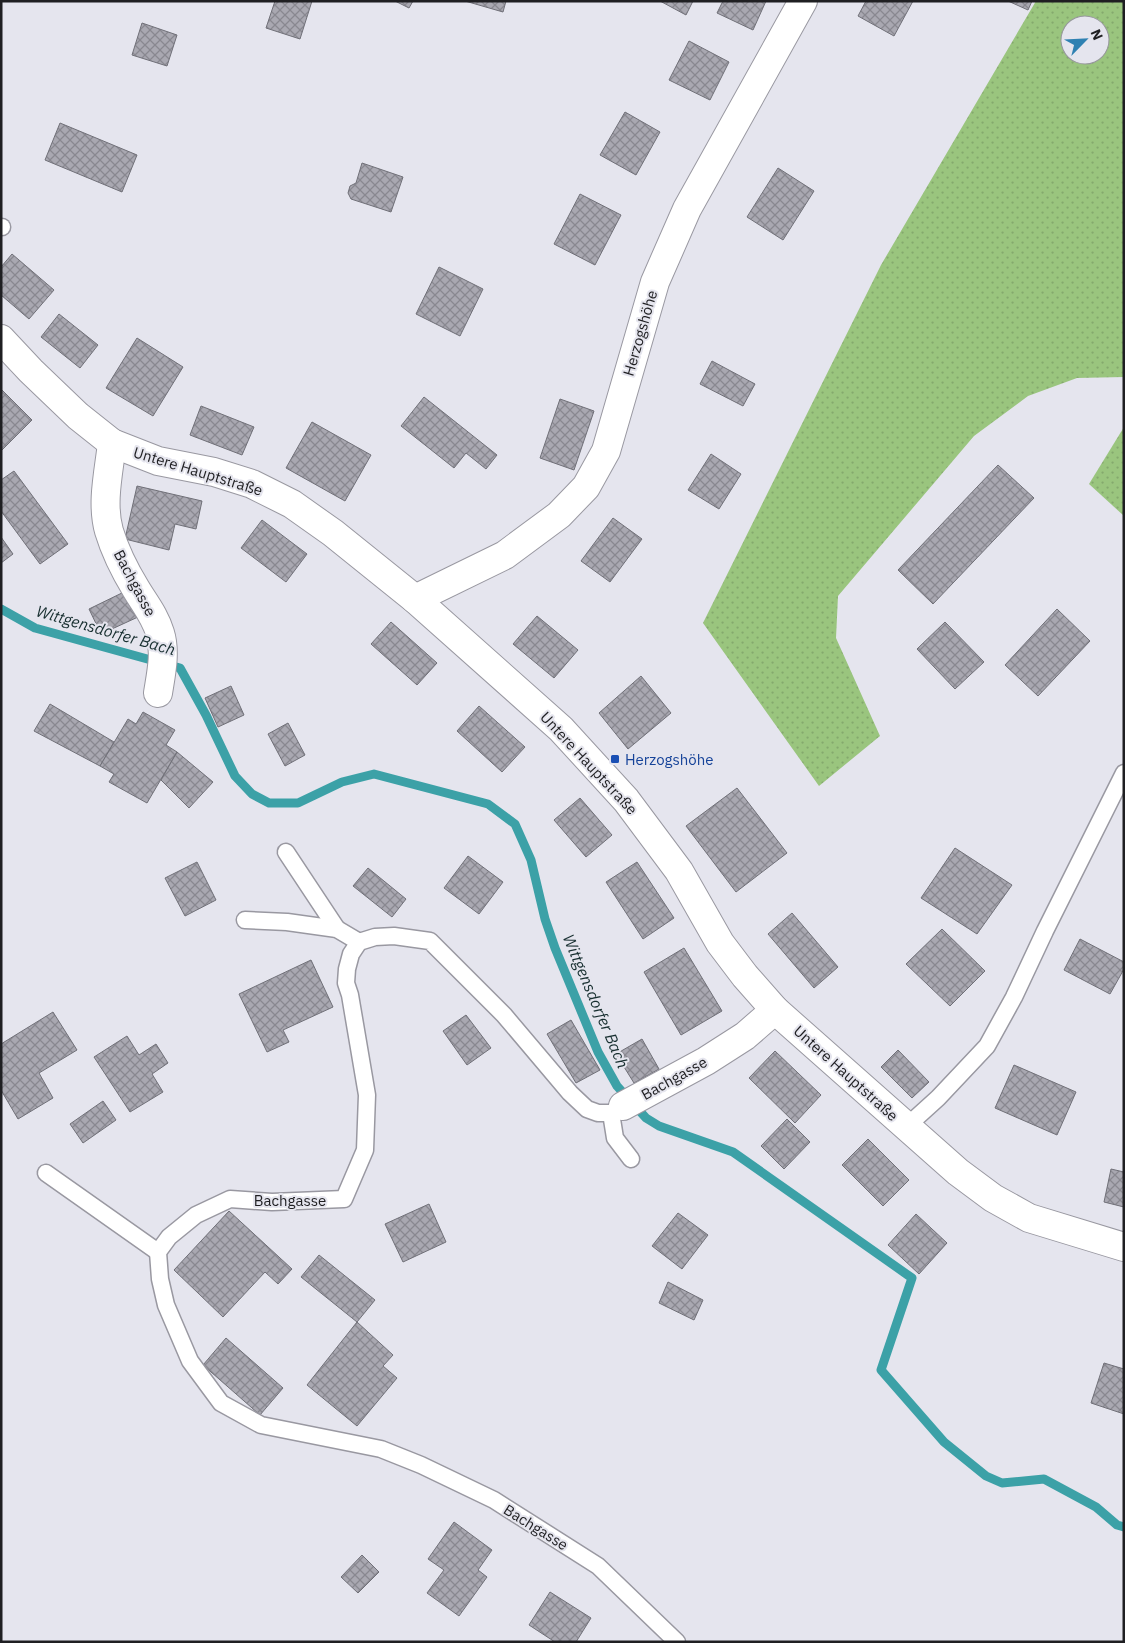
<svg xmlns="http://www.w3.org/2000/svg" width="1125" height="1643" viewBox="0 0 1125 1643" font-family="'IBM Plex Sans',sans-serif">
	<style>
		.green { fill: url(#green-dots); fill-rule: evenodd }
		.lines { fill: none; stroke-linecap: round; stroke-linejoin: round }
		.stream { stroke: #3ca1a7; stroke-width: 9 }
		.building { fill: url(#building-cross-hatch); stroke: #707078 }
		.lane-casing { stroke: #9998a1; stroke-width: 19 }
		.street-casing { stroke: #9998a1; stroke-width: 30 }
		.secondary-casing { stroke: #9998a1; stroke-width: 30 }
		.lane { stroke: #fff; stroke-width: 16 }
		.street { stroke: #fff; stroke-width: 28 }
		.secondary { stroke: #fff; stroke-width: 28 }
		.transit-dot { fill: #1a4fb4; stroke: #e5e5ee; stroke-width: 2 }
		.labels { text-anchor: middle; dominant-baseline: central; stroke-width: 4; stroke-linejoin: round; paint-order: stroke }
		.street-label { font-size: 15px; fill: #1f1f22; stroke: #e5e5ee }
		.transit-label { font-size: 15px; fill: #164399; stroke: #e5e5ee; text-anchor: start }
		.water-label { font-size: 16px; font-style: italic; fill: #182f30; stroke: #e5e5ee }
	</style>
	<defs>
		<pattern id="green-dots" width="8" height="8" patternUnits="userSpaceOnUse" patternTransform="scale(1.25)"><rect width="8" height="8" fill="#9ac57e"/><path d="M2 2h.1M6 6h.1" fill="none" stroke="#84a96d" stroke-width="1.8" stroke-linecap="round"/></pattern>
		<pattern id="building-cross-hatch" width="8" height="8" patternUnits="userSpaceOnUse" patternTransform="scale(1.25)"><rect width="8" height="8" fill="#a9a8b1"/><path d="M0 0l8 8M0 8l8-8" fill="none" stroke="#898890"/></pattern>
	</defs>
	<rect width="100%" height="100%" fill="#e5e5ee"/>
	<!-- green -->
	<g class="green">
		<path d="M1036 1H1124V377L1077 378 1028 396 974 436 838 596 836 638 880 736 819 786 703 623 881 265ZM1070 25H1100V55H1070Z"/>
		<path d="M1124 427V516L1089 484Z"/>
	</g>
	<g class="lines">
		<!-- stream -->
		<path class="stream" d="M1 609 35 628 180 668 206 715 235 776 252 794 269 803H298L342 782 374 774 488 804 515 824 531 860 545 919 555 948 598 1052 617 1086 646 1118 659 1126 733 1152 912 1278 881 1370 944 1442 986 1476 1002 1483 1044 1479 1096 1507 1117 1525 1124 1527"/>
	</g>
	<!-- building -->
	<g class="building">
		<path d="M275 1H312L300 39 266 28Z"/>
		<path d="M395 1H413L409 8Z"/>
		<path d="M465 1H506L503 12Z"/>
		<path d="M660 1H693L686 15Z"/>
		<path d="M723 1H766L753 30 717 13Z"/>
		<path d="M866 1H913L894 36 858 16Z"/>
		<path d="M1008 1H1032L1028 10Z"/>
		<path d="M142 23 177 35 167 66 132 55Z"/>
		<path d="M689 41 729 62 710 100 669 80Z"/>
		<path d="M625 112 660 132 636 175 600 155Z"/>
		<path d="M60 123 137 155 122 192 45 160Z"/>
		<path d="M362 163 403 177 391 212 351 199 348 193 350 186 356 183Z"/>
		<path d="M778 168 814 191 783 240 747 217Z"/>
		<path d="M580 194 621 215 595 265 554 244Z"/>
		<path d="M12 254 54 290 29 319 1 295V267Z"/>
		<path d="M439 267 483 289 460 336 416 314Z"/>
		<path d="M59 314 98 345 80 368 41 337Z"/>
		<path d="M137 338 183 367 153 416 106 388Z"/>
		<path d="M712 361 755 384 743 406 700 384Z"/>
		<path d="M1 389 32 420 1 451Z"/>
		<path d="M424 397 497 455 486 469 466 453 454 468 401 426Z"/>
		<path d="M560 399 594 411 574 470 540 458Z"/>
		<path d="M201 406 254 427 242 455 190 435Z"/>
		<path d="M312 422 371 455 345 501 286 468Z"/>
		<path d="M711 454 741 474 719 509 688 490Z"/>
		<path d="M998 465 1034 498 933 604 898 570Z"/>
		<path d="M14 471 68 544 40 564 1 511V480Z"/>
		<path d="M137 486 202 501 196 529 175 524 169 550 125 539Z"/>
		<path d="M613 518 642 539 610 582 581 561Z"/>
		<path d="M262 520 307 554 286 582 241 548Z"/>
		<path d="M1 537 13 554 1 563Z"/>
		<path d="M126 591 138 617 101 634 89 609Z"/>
		<path d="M1057 609 1090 641 1038 696 1005 665Z"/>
		<path d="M537 616 578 650 554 678 513 644Z"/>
		<path d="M391 622 437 663 417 685 371 644Z"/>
		<path d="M945 622 984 662 955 689 917 649Z"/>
		<path d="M641 676 671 713 628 749 599 713Z"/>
		<path d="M231 686 244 715 218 727 205 698Z"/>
		<path d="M50 704 114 742 100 766 34 731Z"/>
		<path d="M479 706 525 747 502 772 457 731Z"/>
		<path d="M143 712 175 730 166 745 177 752 147 803 109 782 114 774 100 766 128 719 136 724Z"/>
		<path d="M288 723 305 755 285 766 268 734Z"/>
		<path d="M177 752 213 782 189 808 161 780Z"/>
		<path d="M737 788 787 853 736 892 686 826Z"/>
		<path d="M580 798 612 835 586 857 554 820Z"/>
		<path d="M955 848 1012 885 977 934 921 898Z"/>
		<path d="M468 856 503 882 479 914 444 888Z"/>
		<path d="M197 862 216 900 185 916 165 878Z"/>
		<path d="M637 862 674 918 643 939 606 882Z"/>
		<path d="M368 868 406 899 392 917 353 886Z"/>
		<path d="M792 913 838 967 814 988 768 934Z"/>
		<path d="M942 929 985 971 950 1006 906 964Z"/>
		<path d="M1080 939 1124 962V969L1110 994 1064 970Z"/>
		<path d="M684 948 722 1011 681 1035 644 972Z"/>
		<path d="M311 960 333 1007 283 1030 289 1042 267 1052 239 994Z"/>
		<path d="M53 1012 77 1050 39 1073 53 1098 18 1119 1 1090V1044Z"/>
		<path d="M466 1015 491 1048 467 1065 443 1031Z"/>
		<path d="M571 1020 600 1070 576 1083 547 1034Z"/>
		<path d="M127 1036 139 1055 156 1044 168 1063 152 1074 163 1092 130 1112 94 1057Z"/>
		<path d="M642 1039 659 1069 634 1083 616 1054Z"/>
		<path d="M898 1050 929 1082 912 1098 881 1067Z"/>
		<path d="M775 1051 821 1095 795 1123 749 1078Z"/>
		<path d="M1014 1065 1076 1092 1057 1135 995 1108Z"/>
		<path d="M103 1101 116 1120 83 1143 70 1124Z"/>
		<path d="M787 1119 810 1142 784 1169 761 1146Z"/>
		<path d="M868 1139 909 1180 883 1206 842 1165Z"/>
		<path d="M1111 1169 1124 1172V1207L1104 1202Z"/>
		<path d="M429 1204 446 1242 403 1262 385 1224Z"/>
		<path d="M229 1211 292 1269 278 1284 265 1272 223 1317 174 1270Z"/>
		<path d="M678 1213 708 1235 682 1269 652 1246Z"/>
		<path d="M916 1214 947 1243 919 1274 888 1245Z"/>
		<path d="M319 1255 375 1300 357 1322 301 1277Z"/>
		<path d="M668 1282 703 1300 694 1320 659 1303Z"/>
		<path d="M357 1322 393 1355 383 1366 397 1378 357 1426 307 1385Z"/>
		<path d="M226 1338 283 1388 260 1415 203 1365Z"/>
		<path d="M1104 1363 1124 1369V1414L1091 1403Z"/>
		<path d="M454 1522 492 1550 478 1570 487 1577 459 1616 427 1593 444 1570 428 1559Z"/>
		<path d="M362 1555 379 1572 358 1593 341 1577Z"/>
		<path d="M550 1592 591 1618 576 1642H555L529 1625Z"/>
	</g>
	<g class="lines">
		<defs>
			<g id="lane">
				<path d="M1 227H2"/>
				<path d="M286 852 337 929"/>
				<path d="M245 920 287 922 337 929 359 942"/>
				<path d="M623 1106 611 1113H598L587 1109 570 1093 504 1015 430 941 394 936 375 937 359 942 351 954 347 969 346 983 350 995 367 1095 365 1150 344 1199 272 1202 230 1199 196 1215 169 1237 158 1252 160 1279 166 1305 190 1361 221 1403 261 1425 381 1449 421 1465 494 1500 598 1566 677 1642"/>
				<path d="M611 1113 615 1138 631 1159"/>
				<path d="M906 1127 938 1098 987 1046 1014 997 1045 931 1124 773"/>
				<path d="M46 1173 158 1252"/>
			</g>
			<g id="street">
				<path d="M112 443C109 471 101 503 109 531 115 551 125 571 136 589 145 604 155 616 160 633 166 652 161 674 158 693"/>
				<path d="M415 599 505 555 559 515 586 487 606 451 655 282 687 209 803 1"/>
				<path d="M623 1106 706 1061 745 1036 775 1010"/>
			</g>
			<path id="secondary" d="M1 339 31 371 78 416 112 443 158 461 214 472 252 484 292 504 333 533 415 599 561 729 626 800 679 871 720 943 745 976 775 1010 958 1172 993 1198 1029 1218 1124 1247"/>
		</defs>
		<!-- lane casing -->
		<use href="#lane" class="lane-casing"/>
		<!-- street casing -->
		<use href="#street" class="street-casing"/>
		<!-- secondary casing -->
		<use href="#secondary" class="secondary-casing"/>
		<!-- lane -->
		<use href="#lane" class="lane"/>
		<!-- street -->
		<use href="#street" class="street"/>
		<!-- secondary -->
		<use href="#secondary" class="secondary"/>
	</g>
	<!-- markers -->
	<rect class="transit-dot" x="610" y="754" width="10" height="10" rx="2.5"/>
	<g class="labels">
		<!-- street labels -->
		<g class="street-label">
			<text transform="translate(640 333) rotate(-74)">Herzogshöhe</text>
			<text transform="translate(198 471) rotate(17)">Untere Hauptstraße</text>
			<text transform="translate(135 583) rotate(62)">Bachgasse</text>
			<text transform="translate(589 763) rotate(47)">Untere Hauptstraße</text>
			<text transform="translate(846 1073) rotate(42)">Untere Hauptstraße</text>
			<text transform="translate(674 1078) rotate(-29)">Bachgasse</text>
			<text x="290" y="1200">Bachgasse</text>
			<text transform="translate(536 1527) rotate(32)">Bachgasse</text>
		</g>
		<!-- transit labels -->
		<g class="transit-label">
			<text x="625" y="759">Herzogshöhe</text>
		</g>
		<!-- water labels -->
		<g class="water-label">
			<text transform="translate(106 630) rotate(16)">Wittgensdorfer Bach</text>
			<text transform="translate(596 1001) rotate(67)">Wittgensdorfer Bach</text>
		</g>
	</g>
	<!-- border -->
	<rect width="1125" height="1643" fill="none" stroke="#1f1f22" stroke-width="5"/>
	<!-- north arrow -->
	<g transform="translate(1085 40) rotate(66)"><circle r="24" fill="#e5e5ee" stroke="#96969c"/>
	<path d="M0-4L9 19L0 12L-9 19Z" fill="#2f81b2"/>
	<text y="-8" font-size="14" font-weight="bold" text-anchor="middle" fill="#1f1f22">N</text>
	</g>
</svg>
